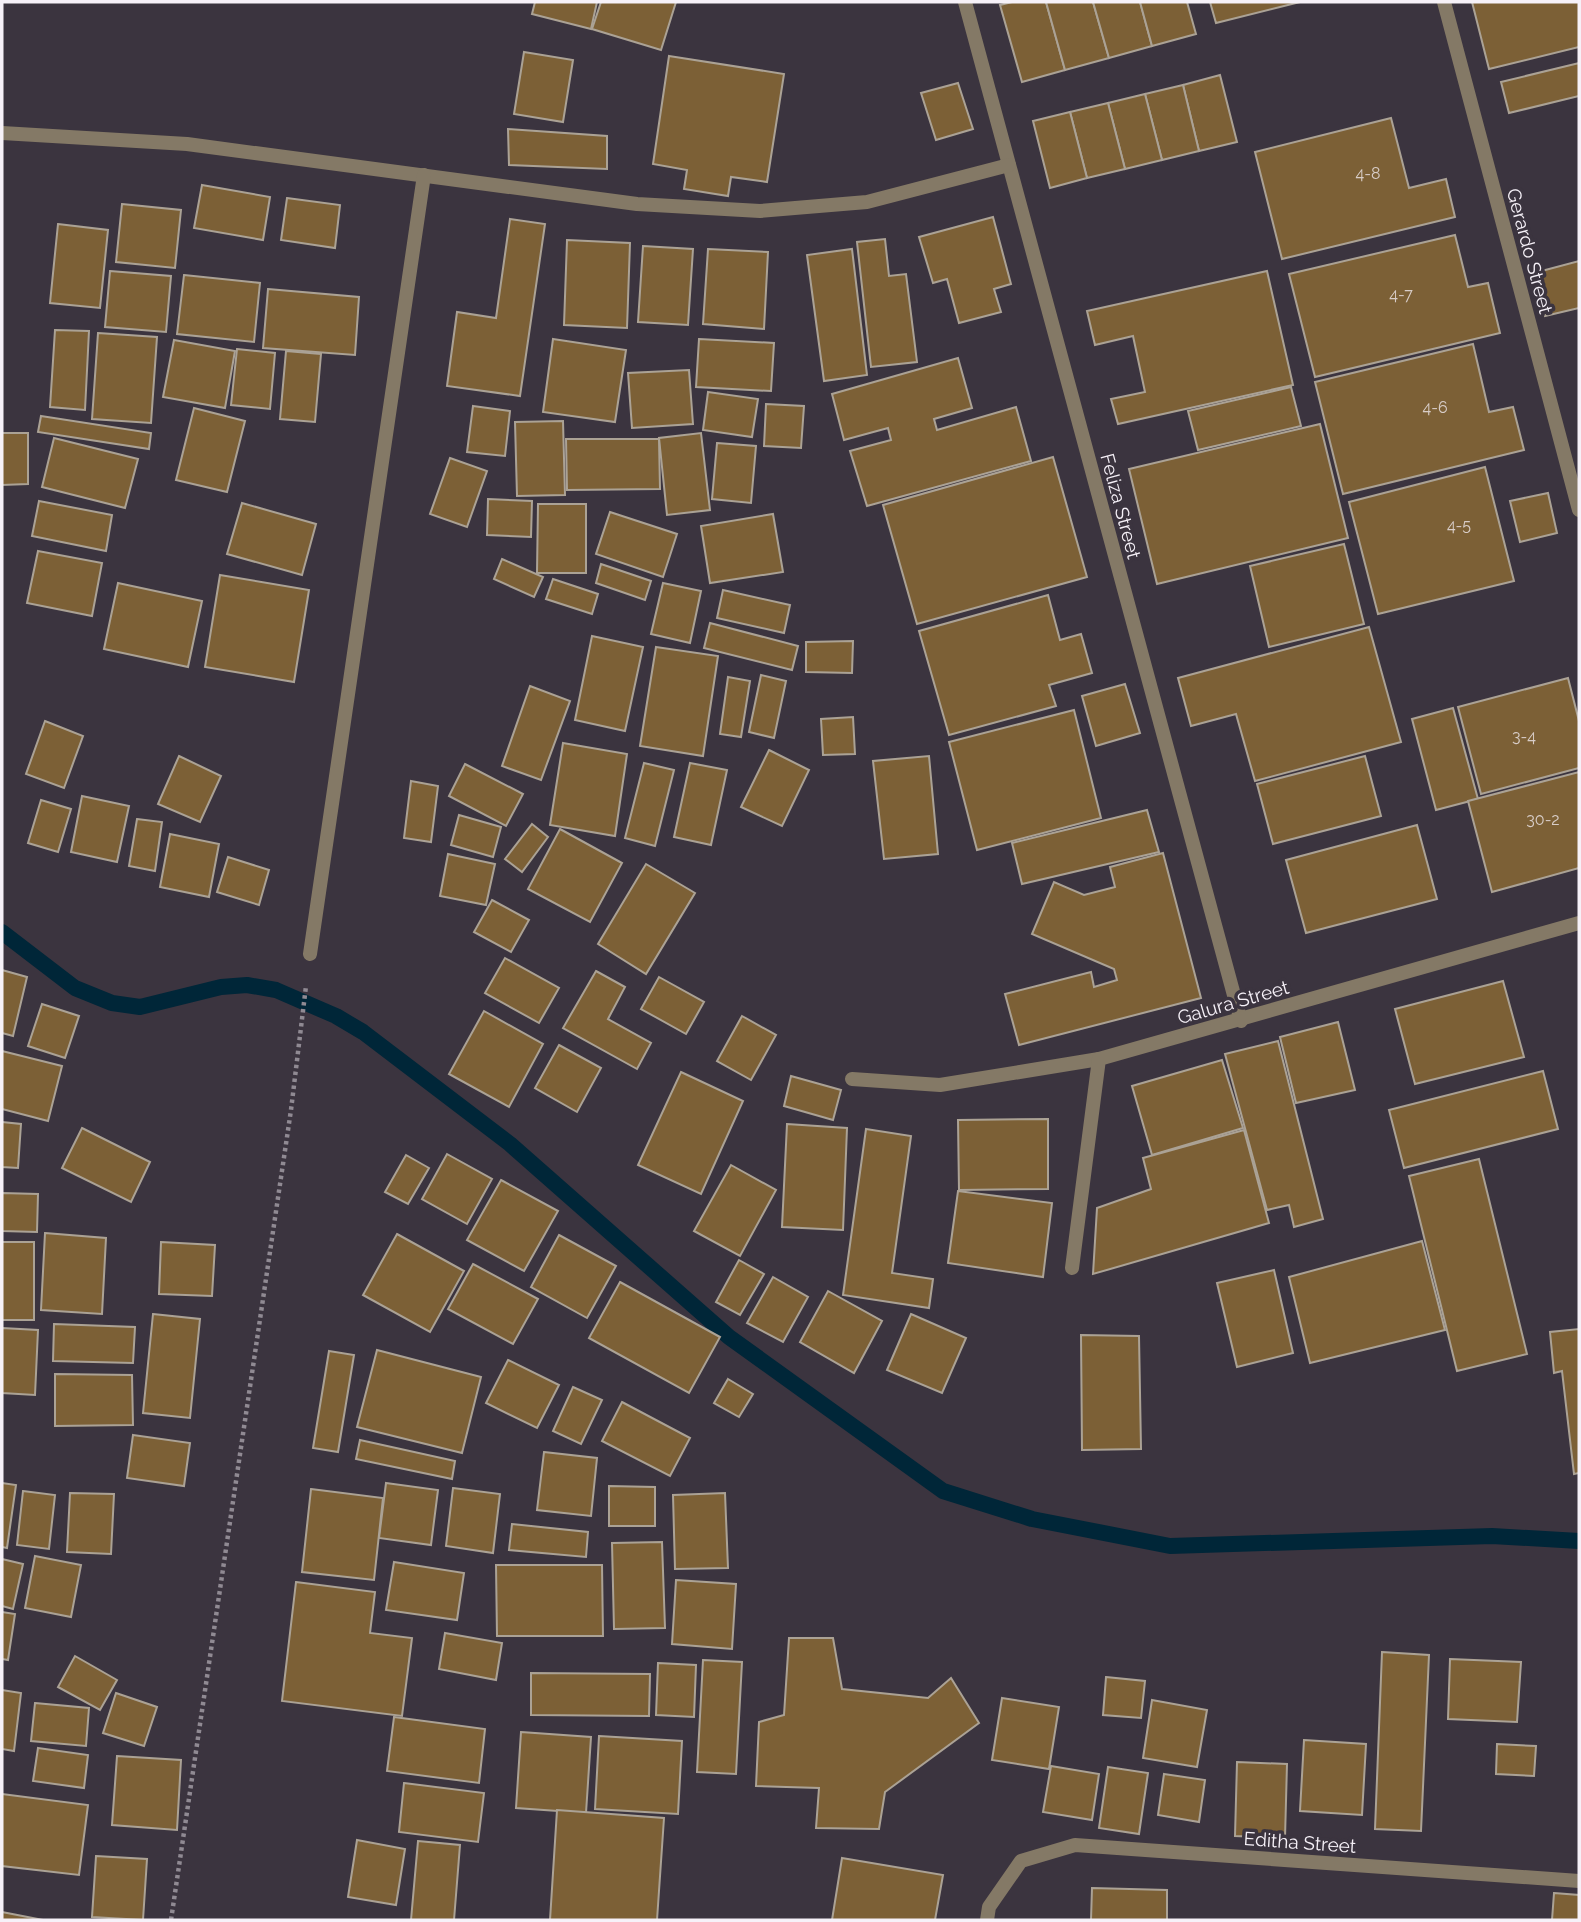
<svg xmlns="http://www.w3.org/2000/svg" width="1581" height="1922" viewBox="0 0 1581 1922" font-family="Raleway,sans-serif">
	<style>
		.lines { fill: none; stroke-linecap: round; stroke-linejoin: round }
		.stream { stroke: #002638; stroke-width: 16 }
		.building { fill: #7c6036; stroke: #aba295; stroke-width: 2 }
		.path { stroke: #908a93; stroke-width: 4.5; stroke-dasharray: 3.5 3.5; stroke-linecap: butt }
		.street { stroke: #847966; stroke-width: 14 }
		.labels { text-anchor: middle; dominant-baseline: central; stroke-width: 7; stroke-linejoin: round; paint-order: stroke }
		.number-label { font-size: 16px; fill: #d8cdc8 }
		.street-label { font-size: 19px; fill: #f6f1f8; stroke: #3b343f }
	</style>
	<rect width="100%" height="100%" fill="#3b343f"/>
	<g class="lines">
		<!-- stream -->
		<path class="stream" d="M2 932 75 988 112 1003 140 1007 221 987 247 985 276 990 336 1016 363 1032 510 1144 729 1337 943 1491 1032 1519 1170 1546 1492 1536 1579 1541"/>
	</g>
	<!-- building -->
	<g class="building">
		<path d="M535 2H597L591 29 532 14Z"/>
		<path d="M601 2H676L661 50 592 29Z"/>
		<path d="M1012 2H1046L1065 70 1022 82 1000 5Z"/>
		<path d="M1046 2H1093L1109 58 1065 70Z"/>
		<path d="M1093 2H1140L1152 46 1109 58Z"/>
		<path d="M1140 2H1187L1196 34 1152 46Z"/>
		<path d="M1210 2H1300L1216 23Z"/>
		<path d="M1472 2H1579V47L1489 69Z"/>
		<path d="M524 52 573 60 563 122 514 114Z"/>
		<path d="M669 56 784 74 767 182 731 177 728 196 684 189 687 170 653 164Z"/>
		<path d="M1579 63V96L1509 113 1501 82Z"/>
		<path d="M1220 75 1237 142 1199 151 1183 85Z"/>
		<path d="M958 83 973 129 936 140 921 93Z"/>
		<path d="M1183 85 1199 151 1162 160 1145 94Z"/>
		<path d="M1145 94 1162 160 1125 169 1108 103Z"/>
		<path d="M1108 103 1125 169 1087 178 1070 112Z"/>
		<path d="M1070 112 1087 178 1050 188 1033 121Z"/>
		<path d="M1391 118 1409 188 1446 179 1455 217 1282 259 1255 152Z"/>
		<path d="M508 129 607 136V169L509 165Z"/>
		<path d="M202 185 270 197 263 240 194 228Z"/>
		<path d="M287 198 340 205 335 248 281 240Z"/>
		<path d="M122 204 181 210 175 268 116 262Z"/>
		<path d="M993 217 1011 284 994 289 1001 312 959 323 947 279 933 283 919 237Z"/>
		<path d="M510 219 545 224 520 396 447 386 457 312 496 318Z"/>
		<path d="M58 224 108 230 100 308 50 303Z"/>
		<path d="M1455 235 1468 287 1488 283 1500 333 1315 377 1289 274Z"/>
		<path d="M885 239 889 276 906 274 917 362 871 367 857 242Z"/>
		<path d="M567 240 630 243 627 328 564 325Z"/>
		<path d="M643 246 693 249 688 325 638 322Z"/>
		<path d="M708 249 768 252 764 329 703 324Z"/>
		<path d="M852 249 867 375 824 381 807 255Z"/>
		<path d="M1579 261V308L1545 316 1534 273Z"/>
		<path d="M110 271 171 276 166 332 105 327Z"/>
		<path d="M1267 271 1293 385 1118 424 1111 399 1145 392 1133 336 1095 345 1087 311Z"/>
		<path d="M184 275 260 283 254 342 177 334Z"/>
		<path d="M268 289 359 297 355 355 263 348Z"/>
		<path d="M55 330 89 331 85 410 50 407Z"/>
		<path d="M98 333 157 337 151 423 92 419Z"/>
		<path d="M553 339 626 350 615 422 543 412Z"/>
		<path d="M699 339 774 343 771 391 696 387Z"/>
		<path d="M174 340 235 351 225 408 163 397Z"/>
		<path d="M1473 344 1489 412 1513 407 1524 450 1343 494 1315 382Z"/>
		<path d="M237 349 275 353 270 409 231 405Z"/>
		<path d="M286 351 321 354 315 422 280 419Z"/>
		<path d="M958 358 972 408 934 419 937 430 1016 407 1031 461 867 506 850 451 891 440 888 428 844 440 832 394Z"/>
		<path d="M689 370 693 424 632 428 628 373Z"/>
		<path d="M1291 387 1301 426 1198 450 1188 411Z"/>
		<path d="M708 392 758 399 752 437 703 430Z"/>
		<path d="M766 404 804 406 801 448 764 446Z"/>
		<path d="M473 406 510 411 505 456 467 452Z"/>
		<path d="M194 408 245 421 227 492 176 480Z"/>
		<path d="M41 416 151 433 149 449 38 432Z"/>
		<path d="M563 421 565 495 517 496 515 422Z"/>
		<path d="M1320 424 1348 538 1157 584 1129 469Z"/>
		<path d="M2 433H28V484L2 485Z"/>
		<path d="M701 433 710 510 667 515 659 438Z"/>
		<path d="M54 438 138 459 125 508 42 487Z"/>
		<path d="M566 439H659L660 489 567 490Z"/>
		<path d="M717 443 756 446 751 503 712 499Z"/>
		<path d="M1053 457 1087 577 917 624 883 505Z"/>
		<path d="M450 458 487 471 467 527 430 514Z"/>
		<path d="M1485 467 1514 581 1378 614 1349 502Z"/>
		<path d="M1548 493 1557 533 1520 542 1510 501Z"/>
		<path d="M488 499 532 501 531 537 487 535Z"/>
		<path d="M39 501 112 515 106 551 32 536Z"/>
		<path d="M242 503 316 524 302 575 227 554Z"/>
		<path d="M538 504H586V573H537Z"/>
		<path d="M610 512 677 534 663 577 596 554Z"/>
		<path d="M773 514 783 572 710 583 701 526Z"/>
		<path d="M1344 544 1364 624 1269 647 1250 566Z"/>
		<path d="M38 551 102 563 92 616 27 603Z"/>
		<path d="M502 559 543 577 534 597 494 579Z"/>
		<path d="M601 564 651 581 645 600 596 583Z"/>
		<path d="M220 575 309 590 294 682 205 667Z"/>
		<path d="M553 579 598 594 592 614 546 599Z"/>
		<path d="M118 583 202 601 188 667 104 649Z"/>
		<path d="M663 583 701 591 690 643 651 634Z"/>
		<path d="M723 590 790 605 784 633 717 618Z"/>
		<path d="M1048 595 1060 640 1081 634 1092 673 1049 685 1056 706 949 735 919 631Z"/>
		<path d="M710 623 798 646 792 670 704 648Z"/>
		<path d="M1369 627 1401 742 1255 781 1236 714 1191 726 1178 678Z"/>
		<path d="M592 636 643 647 625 731 575 720Z"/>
		<path d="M853 641 852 673 806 672V642Z"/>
		<path d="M656 647 718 656 703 756 640 746Z"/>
		<path d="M761 675 786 681 774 738 749 732Z"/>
		<path d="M728 677 750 681 741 737 720 734Z"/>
		<path d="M1568 678 1579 721V768L1481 794 1458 707Z"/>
		<path d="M1125 684 1140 733 1096 746 1082 696Z"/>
		<path d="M530 686 570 701 541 780 502 766Z"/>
		<path d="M1453 708 1478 799 1436 810 1412 719Z"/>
		<path d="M1074 710 1101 818 977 850 949 742Z"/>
		<path d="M853 717 855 754 823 755 821 719Z"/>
		<path d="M45 721 83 736 64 788 26 774Z"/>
		<path d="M563 743 627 754 615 836 550 825Z"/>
		<path d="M769 750 809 770 782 826 741 807Z"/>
		<path d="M179 756 221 776 200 822 158 804Z"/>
		<path d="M929 756 938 854 884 859 873 761Z"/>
		<path d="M1365 756 1381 816 1273 844 1257 784Z"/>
		<path d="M644 763 674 770 655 846 625 838Z"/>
		<path d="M690 763 727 770 711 845 674 837Z"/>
		<path d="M465 764 523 794 506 826 449 796Z"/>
		<path d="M1579 772V868L1492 892 1468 801Z"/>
		<path d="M411 781 438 786 431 842 404 838Z"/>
		<path d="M82 796 129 806 117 862 71 852Z"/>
		<path d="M41 800 71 809 58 852 28 843Z"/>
		<path d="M1147 810 1159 852 1022 884 1012 843Z"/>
		<path d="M459 815 501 827 493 857 451 845Z"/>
		<path d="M137 819 162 822 155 871 129 866Z"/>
		<path d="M532 824 548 837 522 872 505 859Z"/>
		<path d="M1417 825 1437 899 1306 933 1286 860Z"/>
		<path d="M560 829 622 863 590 922 528 889Z"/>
		<path d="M170 834 219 844 209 897 160 887Z"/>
		<path d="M1163 853 1201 998 1019 1045 1005 994 1091 972 1094 987 1117 980 1114 969 1032 934 1054 882 1084 895 1115 887 1110 867Z"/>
		<path d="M448 854 495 864 486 905 440 896Z"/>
		<path d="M228 857 269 870 259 905 217 892Z"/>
		<path d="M646 864 695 893 646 974 598 944Z"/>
		<path d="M492 900 529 920 511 952 474 932Z"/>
		<path d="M505 958 559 988 539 1023 485 993Z"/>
		<path d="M2 970 27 977 13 1036 2 1033Z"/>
		<path d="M596 971 625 987 608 1019 651 1043 637 1069 563 1028Z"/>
		<path d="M659 977 704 1002 686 1034 641 1009Z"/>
		<path d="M1503 981 1524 1057 1415 1084 1395 1009Z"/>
		<path d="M42 1004 79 1016 65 1058 28 1046Z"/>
		<path d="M484 1011 543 1044 509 1107 449 1074Z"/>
		<path d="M742 1016 776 1035 751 1080 717 1061Z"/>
		<path d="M1338 1022 1355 1090 1296 1103 1280 1037Z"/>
		<path d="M1278 1041 1323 1219 1294 1227 1289 1205 1267 1210 1225 1054Z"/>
		<path d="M559 1045 601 1068 577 1112 535 1088Z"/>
		<path d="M2 1051 62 1066 48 1121 2 1109Z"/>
		<path d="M1222 1060 1243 1128 1152 1155 1132 1086Z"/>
		<path d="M1543 1071 1558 1129 1404 1168 1389 1110Z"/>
		<path d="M681 1072 743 1101 701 1194 638 1165Z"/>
		<path d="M791 1076 841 1090 833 1120 784 1106Z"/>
		<path d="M1048 1119V1189L959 1190 958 1120Z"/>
		<path d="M2 1122 21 1124 18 1168 2 1167Z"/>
		<path d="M787 1124 847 1128 843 1230 782 1227Z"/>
		<path d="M82 1128 150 1162 131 1202 62 1168Z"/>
		<path d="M866 1129 911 1136 892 1273 933 1279 929 1308 843 1295Z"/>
		<path d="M1244 1130 1269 1223 1093 1274 1097 1208 1151 1189 1143 1158Z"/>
		<path d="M447 1154 492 1179 467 1224 422 1199Z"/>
		<path d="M406 1155 429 1168 408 1204 385 1192Z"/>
		<path d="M1479 1159 1527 1354 1457 1371 1409 1176Z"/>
		<path d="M731 1165 776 1190 740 1256 694 1231Z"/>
		<path d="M501 1180 558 1211 524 1271 467 1240Z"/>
		<path d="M958 1191 1052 1203 1043 1277 948 1263Z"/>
		<path d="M2 1193 38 1194 37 1232 2 1231Z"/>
		<path d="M45 1233 106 1238 102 1314 41 1310Z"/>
		<path d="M397 1234 464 1271 430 1332 363 1295Z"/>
		<path d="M559 1235 616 1266 587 1318 531 1287Z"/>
		<path d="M1422 1241 1445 1330 1310 1363 1289 1277Z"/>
		<rect x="2" y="1242" width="32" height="78"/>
		<path d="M161 1242 215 1245 212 1296 159 1294Z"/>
		<path d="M739 1260 764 1274 740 1315 716 1302Z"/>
		<path d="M473 1264 538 1299 513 1344 448 1309Z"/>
		<path d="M1274 1270 1293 1353 1237 1367 1217 1283Z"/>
		<path d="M773 1277 808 1297 783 1342 747 1323Z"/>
		<path d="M620 1282 720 1337 689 1393 589 1338Z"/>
		<path d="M828 1291 882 1321 854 1373 800 1342Z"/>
		<path d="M153 1314 200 1319 190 1418 143 1413Z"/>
		<path d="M911 1314 966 1338 942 1393 887 1370Z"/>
		<path d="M54 1324 135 1327 133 1363 53 1361Z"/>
		<path d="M2 1328 38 1330 35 1395 2 1393Z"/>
		<path d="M1579 1329V1473L1574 1474 1562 1371 1554 1373 1550 1332Z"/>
		<path d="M1081 1335 1139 1336 1141 1449 1082 1450Z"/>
		<path d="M377 1350 481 1377 462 1453 357 1427Z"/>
		<path d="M329 1351 354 1355 338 1452 313 1448Z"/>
		<path d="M508 1360 559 1385 537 1428 486 1403Z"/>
		<path d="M55 1374 132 1375 133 1425 55 1426Z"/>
		<path d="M728 1379 753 1394 739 1417 714 1403Z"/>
		<path d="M573 1387 602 1400 581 1444 553 1431Z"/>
		<path d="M622 1402 690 1438 670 1476 602 1441Z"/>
		<path d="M133 1435 190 1443 184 1486 127 1478Z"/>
		<path d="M360 1440 455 1461 452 1479 356 1459Z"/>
		<path d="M544 1452 597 1458 591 1516 537 1510Z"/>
		<path d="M2 1483 16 1485 7 1548 2 1547Z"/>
		<path d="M386 1483 438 1490 431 1545 379 1538Z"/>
		<path d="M609 1486 655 1487V1526H609Z"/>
		<path d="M453 1488 500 1494 493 1553 446 1546Z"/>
		<path d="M311 1489 383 1498 374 1580 302 1572Z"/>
		<path d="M23 1491 55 1495 49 1549 17 1545Z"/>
		<path d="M70 1493 114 1494 111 1554 67 1552Z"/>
		<path d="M725 1493 728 1568 675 1569 673 1495Z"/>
		<path d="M512 1524 588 1532 586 1557 509 1550Z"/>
		<path d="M662 1542 665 1628 614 1629 612 1543Z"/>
		<path d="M35 1556 81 1565 71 1617 25 1608Z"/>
		<path d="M2 1559 23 1564 13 1609 2 1606Z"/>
		<path d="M394 1562 464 1573 457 1620 386 1610Z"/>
		<path d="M496 1565H602L603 1636H497Z"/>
		<path d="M676 1580 736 1584 732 1649 672 1644Z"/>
		<path d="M296 1582 375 1592 370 1633 412 1638 402 1716 282 1701Z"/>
		<path d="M2 1612 15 1614 8 1660 2 1659Z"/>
		<path d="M445 1633 502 1643 496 1680 439 1669Z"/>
		<path d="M789 1638H833L842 1689 928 1698 951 1678 979 1723 885 1792 879 1829 816 1828 819 1788 756 1786 759 1722 784 1715Z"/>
		<path d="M1382 1652 1429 1655 1421 1831 1375 1829Z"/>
		<path d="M75 1656 117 1680 100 1710 58 1687Z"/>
		<path d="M1450 1659 1521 1662 1517 1722 1448 1719Z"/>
		<path d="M703 1660 742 1662 736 1774 697 1772Z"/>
		<path d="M658 1663 696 1665 694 1717 656 1715Z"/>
		<path d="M531 1673 650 1674 649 1716 531 1715Z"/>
		<path d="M1106 1677 1145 1681 1141 1718 1103 1715Z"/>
		<path d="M2 1690 21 1693 14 1751 2 1749Z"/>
		<path d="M116 1693 157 1707 144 1746 103 1733Z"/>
		<path d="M1002 1698 1059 1707 1049 1769 992 1760Z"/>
		<path d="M1152 1700 1207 1710 1197 1767 1143 1758Z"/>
		<path d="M35 1703 89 1708 86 1746 31 1741Z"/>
		<path d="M394 1717 485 1729 479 1783 387 1771Z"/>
		<path d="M521 1732 591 1737 586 1813 516 1808Z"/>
		<path d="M599 1736 682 1741 678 1814 595 1809Z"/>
		<path d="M1304 1740 1366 1744 1362 1815 1300 1811Z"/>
		<path d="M1497 1744 1536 1746 1534 1776 1496 1774Z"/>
		<path d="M38 1748 88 1755 84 1788 33 1781Z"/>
		<path d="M117 1756 181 1760 177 1830 112 1825Z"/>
		<path d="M1237 1762 1287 1764 1285 1838 1235 1836Z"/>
		<path d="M1051 1766 1099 1774 1092 1820 1043 1812Z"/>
		<path d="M1108 1767 1148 1773 1139 1834 1099 1828Z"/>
		<path d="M1164 1774 1205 1780 1199 1822 1158 1815Z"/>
		<path d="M404 1783 484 1793 478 1842 399 1832Z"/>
		<path d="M2 1794 88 1805 79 1875 2 1866Z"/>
		<path d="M557 1810 664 1818 657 1920H550Z"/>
		<path d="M357 1840 405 1849 396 1905 348 1897Z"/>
		<path d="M418 1841 460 1845 454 1920H411Z"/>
		<path d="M96 1856 147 1859 143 1920 92 1917Z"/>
		<path d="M842 1858 943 1875 935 1920H832Z"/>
		<path d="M1092 1888 1167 1890V1920H1091Z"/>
		<path d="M1554 1893 1579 1895V1920H1552Z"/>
		<path d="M2 1912 43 1920H2Z"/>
	</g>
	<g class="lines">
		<!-- path -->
		<path class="path" d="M171 1920 291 1110 306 986"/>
		<!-- street -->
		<g class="street">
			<path d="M965 2 1241 1021"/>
			<path d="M1444 2 1579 510"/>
			<path d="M2 133 187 144 637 204 760 211 867 202 1009 165"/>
			<path d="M310 954 424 175"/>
			<path d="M852 1079 940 1085 1099 1059"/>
			<path d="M1072 1268 1099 1059 1579 923"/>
			<path d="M987 1920 989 1907 1021 1861 1075 1845 1579 1881"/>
		</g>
	</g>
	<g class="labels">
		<!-- number labels -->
		<g class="number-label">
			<text x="1368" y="173">4-8</text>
			<text x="1401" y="294">4-7</text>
			<text x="1435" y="407">4-6</text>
			<text x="1459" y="525">4-5</text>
			<text x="1524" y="736">3-4</text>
			<text x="1543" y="819">30-2</text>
		</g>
		<!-- street labels -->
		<g class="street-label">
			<text transform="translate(1530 251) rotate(75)">Gerardo Street</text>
			<text transform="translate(1121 506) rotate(75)">Feliza Street</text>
			<text transform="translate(1233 1002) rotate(-16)">Galura Street</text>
			<text transform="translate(1300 1842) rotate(4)">Editha Street</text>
		</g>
	</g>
	<!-- border -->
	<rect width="1581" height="1922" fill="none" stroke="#f6f1f8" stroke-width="7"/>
</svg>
